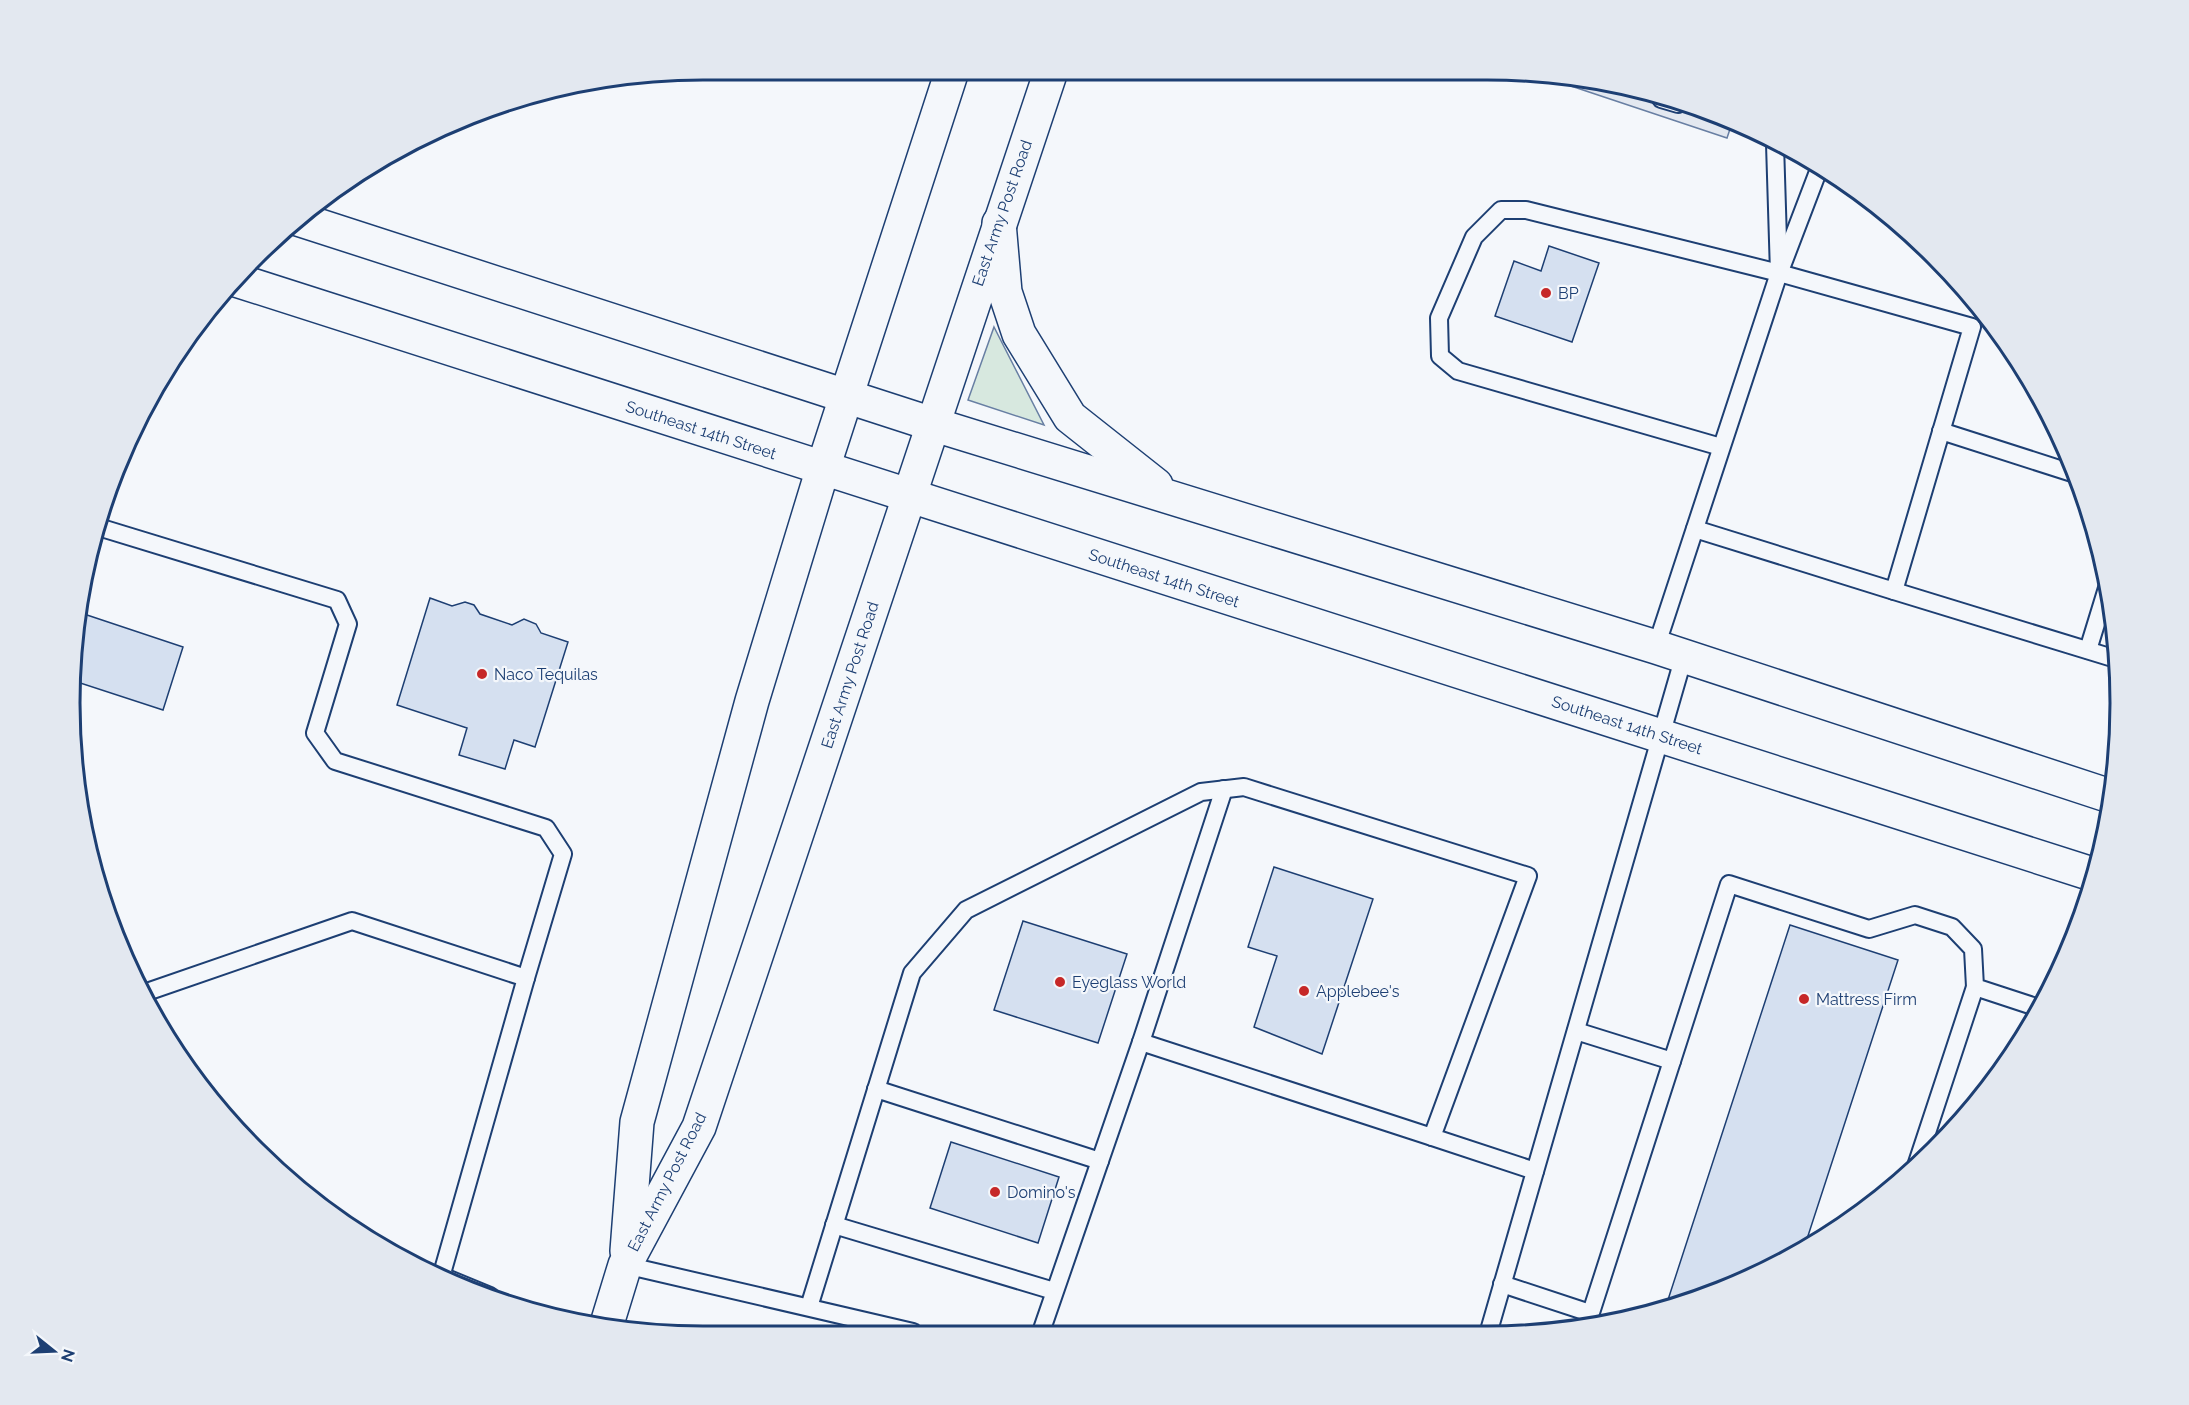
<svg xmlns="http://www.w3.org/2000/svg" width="2189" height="1405" viewBox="0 0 2189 1405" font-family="Raleway,sans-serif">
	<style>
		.green { fill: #d7e8df; stroke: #687fa3; stroke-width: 1.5 }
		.parking { fill: #e3e8f0; stroke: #687fa3; stroke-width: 1.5 }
		.building { fill: #d5e0f0; stroke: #1d3f73; stroke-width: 1.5 }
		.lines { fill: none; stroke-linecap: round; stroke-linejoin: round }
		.lane-casing { stroke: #1d3f73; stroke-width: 20 }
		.secondary-casing { stroke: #1d3f73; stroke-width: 36 }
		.primary-casing { stroke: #1d3f73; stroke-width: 36 }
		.lane { stroke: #f4f7fb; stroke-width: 16 }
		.secondary { stroke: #f4f7fb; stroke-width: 33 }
		.primary { stroke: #f4f7fb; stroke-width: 33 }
		.poi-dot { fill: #c62828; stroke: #f4f7fb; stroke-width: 2 }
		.labels { text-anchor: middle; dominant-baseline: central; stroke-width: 4.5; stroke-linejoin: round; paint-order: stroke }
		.street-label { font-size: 16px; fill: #1d3f73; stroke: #f4f7fb }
		.poi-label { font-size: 16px; fill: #1d3f73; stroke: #f4f7fb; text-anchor: start }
		.rim { fill: none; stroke: #1d3f73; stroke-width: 3 }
	</style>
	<rect width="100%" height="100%" fill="#f4f7fb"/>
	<!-- green -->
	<path class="green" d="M994 327 1044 425 968 400Z"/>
	<!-- parking -->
	<path class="parking" d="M1535 74H1569L1733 120 1727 138Z"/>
	<!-- building -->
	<g class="building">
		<path d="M1549 246 1599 263 1572 342 1495 316 1514 261 1541 271Z"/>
		<path d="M2025 372 2035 386 2038 392 2029 389 2031 383 2022 380Z"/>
		<path d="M430 598 452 606 465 602 474 605 480 614 512 625 524 619 536 624 541 633 568 642 535 747 514 740 505 769 459 755 467 728 397 705Z"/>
		<path d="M78 612 183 647 163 710 71 680Z"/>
		<path d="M1274 867 1373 899 1322 1054 1254 1027 1277 956 1248 947Z"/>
		<path d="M1023 921 1127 954 1098 1043 994 1010Z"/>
		<path d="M1790 925 1898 960 1805 1245 1767 1271 1665 1309Z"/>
		<path d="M951 1142 1059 1177 1038 1243 930 1208Z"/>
	</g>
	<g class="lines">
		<defs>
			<g id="lane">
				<path d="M1661 99 1678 104"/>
				<path d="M1782 266 1819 169"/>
				<path d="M1941 431 2075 474"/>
				<path d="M95 526 337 600 348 624 315 733 335 761 546 828 563 854 526 978"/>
				<path d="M1695 529 1894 591 1972 327 1779 273 1526 210H1501L1474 237 1439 318 1440 356 1458 371 1721 447"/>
				<path d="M1894 591 2116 659"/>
				<path d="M1656 647 1779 273 1775 144"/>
				<path d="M2088 650 2107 588"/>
				<path d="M141 994 352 921 526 978 441 1277"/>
				<path d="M1576 1031 1672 1061"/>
				<path d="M1141 1042 1224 789"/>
				<path d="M876 1089 1100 1161"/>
				<path d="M1916 1166 1975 987"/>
				<path d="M834 1225 1054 1291"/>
				<path d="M625 1265 913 1332"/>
				<path d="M439 1275 490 1296"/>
				<path d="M1502 1284 1590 1313"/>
				<path d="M809 1307 912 973 966 910 1201 792 1244 787 1528 876 1432 1137 1535 1171"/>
				<path d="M1587 1325 1729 884 1869 929 1915 915 1952 927 1973 949 1975 987 2039 1008"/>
				<path d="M1041 1332 1141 1042 1432 1137"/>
				<path d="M1488 1334 1684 656"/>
			</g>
			<g id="secondary">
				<path d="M627 1251 637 1122 752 701 823 468 951 74"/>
				<path d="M606 1327 625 1265 699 1127 1050 74"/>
			</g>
			<g id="primary">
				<path d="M298 219 932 424 1656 647 2110 796"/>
				<path d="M999 223 1005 292 1019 334 1070 417 1156 485"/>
				<path d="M233 279 2095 875"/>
			</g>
		</defs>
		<!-- lane casing -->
		<use href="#lane" class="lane-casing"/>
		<!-- secondary casing -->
		<use href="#secondary" class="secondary-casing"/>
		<!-- primary casing -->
		<use href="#primary" class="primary-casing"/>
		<!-- lane -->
		<use href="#lane" class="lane"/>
		<!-- secondary -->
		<use href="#secondary" class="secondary"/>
		<!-- primary -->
		<use href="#primary" class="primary"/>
	</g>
	<!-- markers -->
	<g class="poi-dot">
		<circle cx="1546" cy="293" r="6"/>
		<circle cx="482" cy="674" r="6"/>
		<circle cx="1060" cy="982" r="6"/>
		<circle cx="1304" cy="991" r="6"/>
		<circle cx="1804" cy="999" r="6"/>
		<circle cx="995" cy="1192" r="6"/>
	</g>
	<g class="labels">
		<!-- street labels -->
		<g class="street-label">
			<text transform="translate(1002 213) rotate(-71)">East Army Post Road</text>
			<text transform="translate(701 430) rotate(18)">Southeast 14th Street</text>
			<text transform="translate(1164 578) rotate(18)">Southeast 14th Street</text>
			<text transform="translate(850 675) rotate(-72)">East Army Post Road</text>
			<text transform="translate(1627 725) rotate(18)">Southeast 14th Street</text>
			<text transform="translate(667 1182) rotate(-63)">East Army Post Road</text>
		</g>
		<!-- poi labels -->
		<g class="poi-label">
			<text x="1558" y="293">BP</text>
			<text x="494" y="674">Naco Tequilas</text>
			<text x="1072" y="982">Eyeglass World</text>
			<text x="1316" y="991">Applebee's</text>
			<text x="1816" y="999">Mattress Firm</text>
			<text x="1007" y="1192">Domino's</text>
		</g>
	</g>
	<!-- crop -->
	<path d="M0 0H2189V1405H0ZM703 80H1487A623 623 0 0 1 2110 703V703A623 623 0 0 1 1487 1326H703A623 623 0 0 1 80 703V703A623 623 0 0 1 703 80Z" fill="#e3e8f0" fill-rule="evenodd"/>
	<path class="rim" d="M703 80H1487A623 623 0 0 1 2110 703V703A623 623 0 0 1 1487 1326H703A623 623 0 0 1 80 703V703A623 623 0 0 1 703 80Z"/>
	<!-- north arrow -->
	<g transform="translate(54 1351) rotate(108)" stroke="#f4f7fb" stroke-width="4.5" paint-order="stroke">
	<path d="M0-4.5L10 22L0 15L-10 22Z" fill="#1d3f73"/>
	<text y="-9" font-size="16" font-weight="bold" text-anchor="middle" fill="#1d3f73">N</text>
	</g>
</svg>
